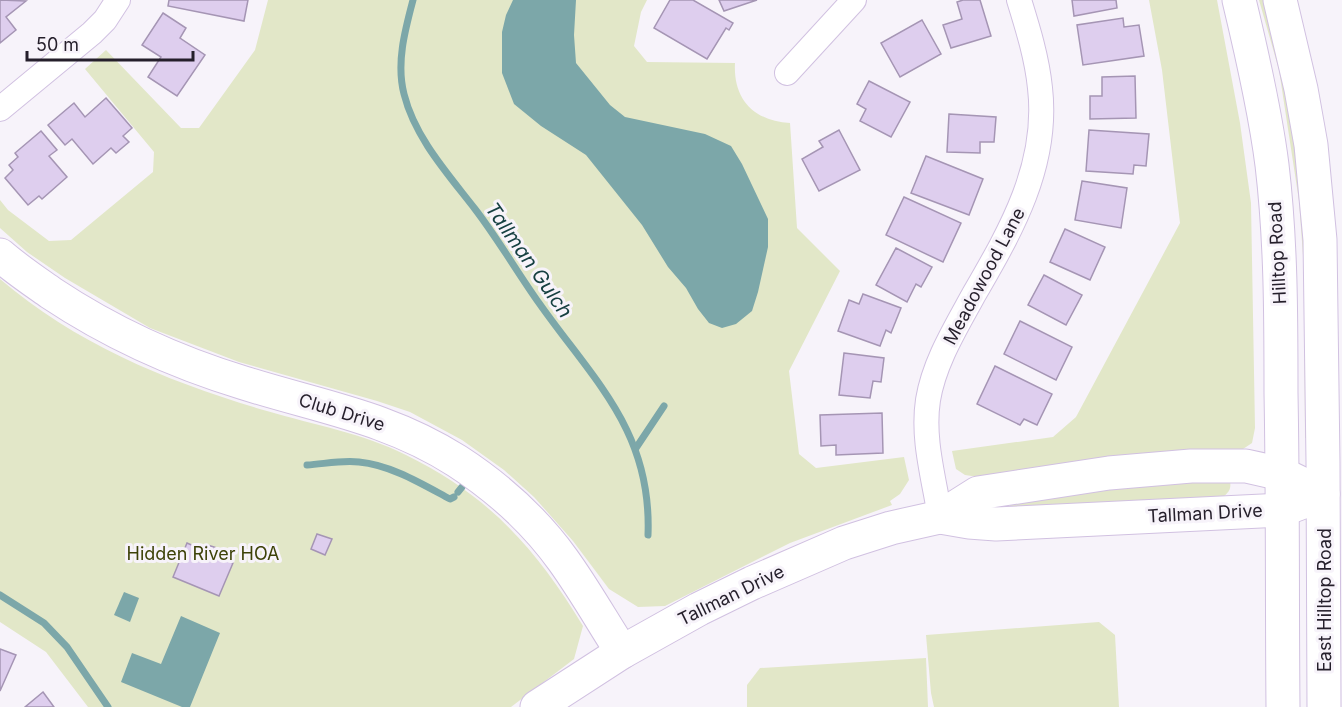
<svg xmlns="http://www.w3.org/2000/svg" width="1342" height="707" viewBox="0 0 1342 707" font-family="Inter,sans-serif">
	<style>
		.green { fill: #e2e7c8 }
		.water { fill: #7ca7a9 }
		.lines { fill: none; stroke-linecap: round; stroke-linejoin: round }
		.stream { stroke: #7ca7a9; stroke-width: 7 }
		.building { fill: #deceee; stroke: #a595b4; stroke-width: 1.5 }
		.street-casing { stroke: #d1c1e1; stroke-width: 26 }
		.secondary-casing { stroke: #d1c1e1; stroke-width: 35 }
		.street { stroke: #fff; stroke-width: 24 }
		.secondary { stroke: #fff; stroke-width: 33 }
		.labels { text-anchor: middle; dominant-baseline: central; stroke-width: 6; stroke-linejoin: round; paint-order: stroke }
		.street-label { font-size: 18px; fill: #251f2b; stroke: #f7f3fa }
		.park-label { font-size: 18px; fill: #3d4208; stroke: #f7f3fa }
		.water-label { font-size: 20px; font-style: italic; fill: #164041; stroke: #f7f3fa }
	</style>
	<rect width="100%" height="100%" fill="#f7f3fa"/>
	<!-- green -->
	<g class="green">
		<path d="M268 0H647L641 12 634 46 647 62 735 63C733 99 754 121 790 123L797 228 840 271 789 371 799 454 816 468 904 457 909 480 900 494 890 501 892 505 790 543 665 606 638 607 609 589 573 541 534 497 504 470 462 440 410 412 377 401 239 362 150 328 65 278 27 252 0 228V200L8 210 49 241 71 240 153 172 154 152 85 69 106 50 181 128H199L255 50Z"/>
		<path d="M1149 0H1217L1240 123 1251 203 1255 428 1252 443 1234 455 985 478 965 475 956 469 952 451 1053 437 1076 417 1180 223 1162 70Z"/>
		<path d="M1259 0H1266L1281 61 1303 199 1310 438H1305L1304 269 1299 201 1279 70Z"/>
		<path d="M0 279C77 345 171 383 267 411 314 425 362 433 406 455 489 496 536 548 583 626L574 659 511 707H88L46 652 0 622Z"/>
		<path d="M1229 478C1233 489 1228 494 1219 499L1010 507 1011 498Z"/>
		<path d="M1099 622 1115 635 1119 707H934L931 693 926 635Z"/>
		<path d="M926 658 928 707H747V685L760 668Z"/>
	</g>
	<!-- water -->
	<g class="water">
		<path d="M513 0H576L574 35 576 63 610 105 625 117 705 134 731 146 742 164 768 219V247L758 292 752 311 736 324 722 328 709 323 698 309 686 288 668 267 642 225 586 155 541 126 514 104 502 73V32L506 15Z"/>
		<path d="M124 592 139 598 130 622 114 615Z"/>
		<path d="M181 616 220 633 190 707H182L121 682 132 653 161 664Z"/>
	</g>
	<g class="lines">
		<!-- stream -->
		<g class="stream">
			<path d="M413 0C405 30 396 63 404 94 415 138 448 174 475 209 498 239 517 272 539 303 594 381 652 431 648 535"/>
			<path d="M636 448 664 406"/>
			<path d="M307 465C324 464 341 460 359 462 391 465 422 484 450 499L454 497"/>
			<path d="M458 492 462 487"/>
			<path d="M0 595 44 623 67 647 108 707"/>
		</g>
	</g>
	<!-- building -->
	<g class="building">
		<path d="M0 0 26 1 6 17 16 30 0 43Z"/>
		<path d="M169 0H248L244 21 168 6Z"/>
		<path d="M670 0H693L733 23 729 30 726 28 707 59 654 28Z"/>
		<path d="M719 0H757L724 11Z"/>
		<path d="M963 0H980L991 36 951 48 943 25 962 19 957 2Z"/>
		<path d="M1072 0H1116L1117 8 1074 16Z"/>
		<path d="M163 13 186 28 180 38 205 55 177 96 148 77 161 57 142 45Z"/>
		<path d="M1123 18 1124 27 1139 25 1144 56 1083 65 1077 25Z"/>
		<path d="M922 20 941 54 900 77 881 43Z"/>
		<path d="M1135 76 1136 118 1090 119V96H1102V77Z"/>
		<path d="M869 81 910 102 891 137 860 121 866 109 857 104Z"/>
		<path d="M106 98 132 128 123 136 129 142 116 153 111 148 93 164 72 139 65 145 48 125 74 103 85 117Z"/>
		<path d="M949 114 996 117 994 142H980V153L947 152Z"/>
		<path d="M839 130 860 170 819 191 802 159 823 147 819 141Z"/>
		<path d="M1089 130 1149 134 1146 166 1134 165 1133 174 1086 171Z"/>
		<path d="M41 131 57 150 49 156 67 177 42 199 39 196 28 205 5 178 13 170 9 165 18 157 15 153Z"/>
		<path d="M926 156 983 179 969 215 911 193Z"/>
		<path d="M1082 181 1127 188 1121 228 1075 220Z"/>
		<path d="M904 197 961 223 943 262 886 235Z"/>
		<path d="M1065 229 1105 247 1090 280 1050 262Z"/>
		<path d="M896 248 932 267 921 287 916 284 907 302 876 285Z"/>
		<path d="M1044 275 1082 295 1066 325 1028 305Z"/>
		<path d="M863 294 901 308 891 333 886 330 880 346 838 331 849 300 859 304Z"/>
		<path d="M1020 321 1072 347 1056 380 1004 354Z"/>
		<path d="M844 353 884 358 881 382 873 381 870 398 839 395Z"/>
		<path d="M995 366 1052 394 1037 425 1024 419 1020 425 977 404Z"/>
		<path d="M882 413 883 453 836 455V445L821 446 820 415Z"/>
		<path d="M317 534 332 539 325 555 311 549Z"/>
		<path d="M187 543 205 551 207 545 214 547 219 549 216 556 233 563 219 596 173 577Z"/>
		<path d="M0 649 16 655 0 691Z"/>
		<path d="M43 692 54 707H25Z"/>
	</g>
	<g class="lines">
		<defs>
			<g id="street">
				<path d="M787 73 854 0"/>
				<path d="M0 109 92 33 105 20 118 0"/>
				<path d="M940 517C934 478 922 439 928 400 934 363 955 329 973 296 1010 232 1049 166 1040 88 1037 58 1028 29 1019 0"/>
			</g>
			<g id="secondary">
				<path d="M1239 0C1252 54 1265 110 1272 165 1281 241 1281 317 1281 393 1283 497 1282 602 1283 707"/>
				<path d="M1280 0 1301 89 1311 145 1320 240 1323 462 1324 707"/>
				<path d="M0 255C16 269 34 281 51 293 111 333 175 362 244 383 320 407 388 417 457 461 497 487 535 521 563 560 584 589 602 621 622 652"/>
				<path d="M940 517 969 522 996 524 1282 510 1303 502"/>
				<path d="M537 707 622 652 699 609 752 583 844 543 891 528 940 517 978 493 1109 473 1191 466H1246L1282 474 1323 494"/>
			</g>
		</defs>
		<!-- street casing -->
		<use href="#street" class="street-casing"/>
		<!-- secondary casing -->
		<use href="#secondary" class="secondary-casing"/>
		<!-- street -->
		<use href="#street" class="street"/>
		<!-- secondary -->
		<use href="#secondary" class="secondary"/>
	</g>
	<g class="labels">
		<!-- street labels -->
		<g class="street-label">
			<text transform="translate(1277 253) rotate(-93)">Hilltop Road</text>
			<text transform="translate(984 276) rotate(-62)">Meadowood Lane</text>
			<text transform="translate(342 412) rotate(17)">Club Drive</text>
			<text transform="translate(1205 513) rotate(-3)">Tallman Drive</text>
			<text transform="translate(731 595) rotate(-26)">Tallman Drive</text>
			<text transform="translate(1324 600) rotate(-90)">East Hilltop Road</text>
		</g>
		<!-- park labels -->
		<g class="park-label">
			<text x="203" y="553">Hidden River HOA</text>
		</g>
		<!-- water labels -->
		<g class="water-label">
			<text transform="translate(529 260) rotate(55)">Tallman Gulch</text>
		</g>
	</g>
	<!-- scale -->
	<path d="M27 51v9h166v-9" fill="none" stroke="#251f2b" stroke-width="3"/>
	<text x="36" y="51" font-size="18" fill="#251f2b" stroke="#f7f3fa" stroke-width="4.5" paint-order="stroke">50 m</text>
</svg>
